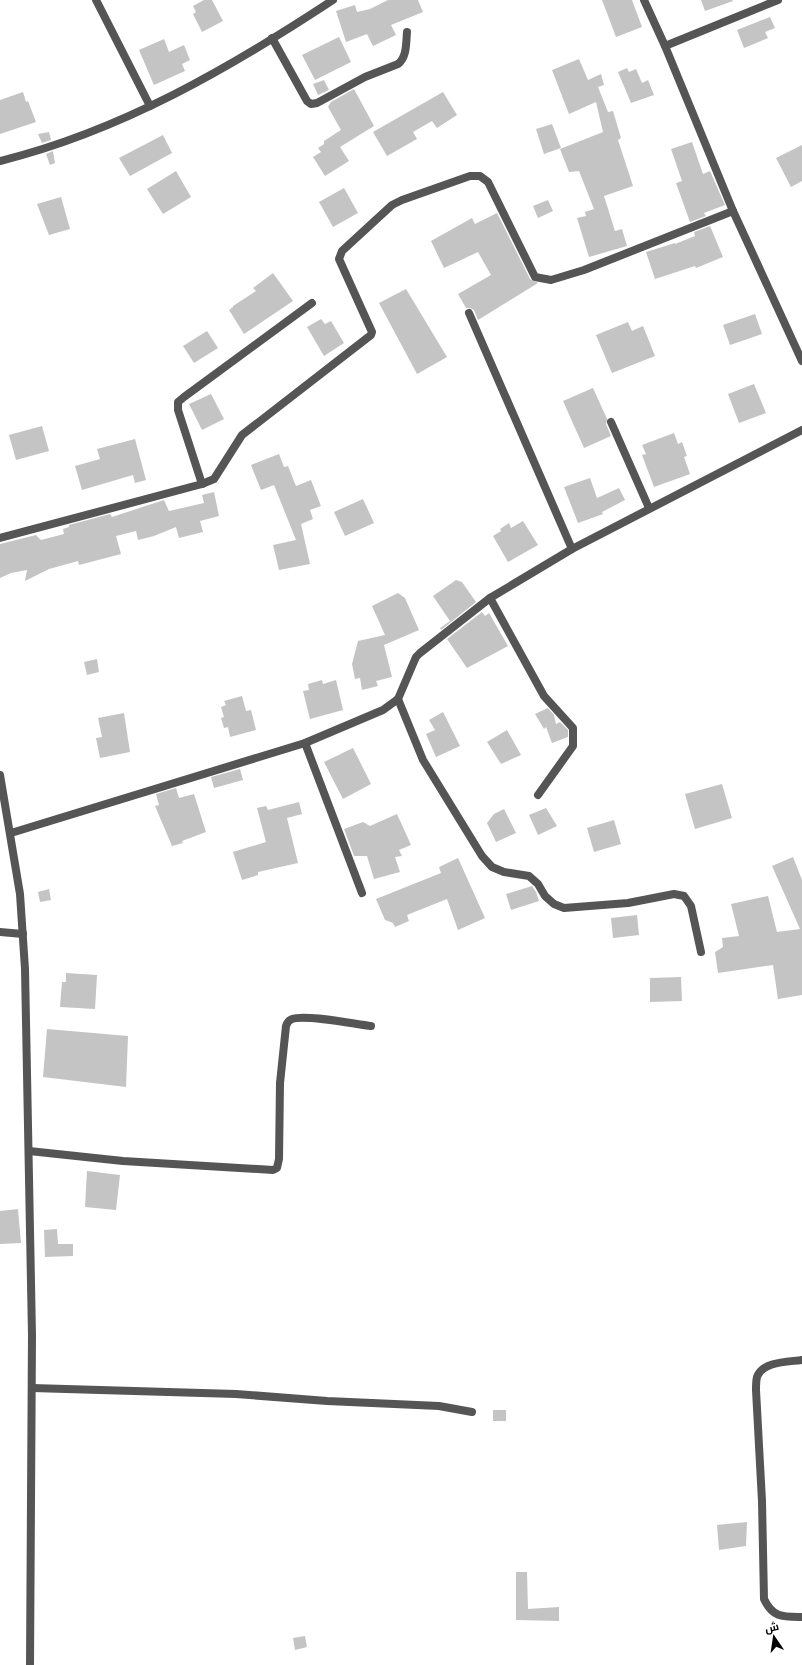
<svg xmlns="http://www.w3.org/2000/svg" width="802" height="1665" viewBox="0 0 802 1665" font-family="Figtree,Cairo,sans-serif">
	<style>
		.building { fill: #c4c4c4 }
		.lines { fill: none; stroke-linecap: round; stroke-linejoin: round }
		.street { stroke: #555; stroke-width: 8 }
	</style>
	<rect width="100%" height="100%" fill="#fff"/>
	<!-- building -->
	<g class="building">
		<path d="M204 0H212L223 21 202 32 193 14 196 12 193 6Z"/>
		<path d="M388 0H418L423 12 391 25 396 35 373 46 367 34 346 42 336 11 355 5 357 12 370 9Z"/>
		<path d="M602 0H632L642 27 616 37Z"/>
		<path d="M701 0H732L733 1 705 11Z"/>
		<path d="M770 17 775 28 765 32 768 38 744 48 737 30Z"/>
		<path d="M339 37 351 62 315 80 302 55Z"/>
		<path d="M164 39 169 52 184 45 190 60 182 64 185 71 154 85 139 50Z"/>
		<path d="M579 59 588 80 601 74 604 85 598 87 608 112 613 111 621 138 618 140 633 186 604 196 615 231 622 229 627 246 589 257 577 218 586 216 585 212 594 209 579 171 569 172 560 149 603 132 596 102 569 114 552 70Z"/>
		<path d="M627 68 629 72 636 69 642 83 648 80 654 95 631 103 618 72Z"/>
		<path d="M324 80 329 90 318 95 313 84Z"/>
		<path d="M354 89 374 126 340 147 349 161 325 176 313 157 321 152 318 148 324 144V141L341 130 328 107 331 102Z"/>
		<path d="M23 92 26 102 28 101 36 122 0 134V100Z"/>
		<path d="M443 92 457 115 437 128 432 121 413 132 417 139 387 156 373 132Z"/>
		<path d="M552 124 561 148 544 154 536 129Z"/>
		<path d="M49 132 51 140 42 143 38 134Z"/>
		<path d="M163 135 172 153 130 176 119 158Z"/>
		<path d="M692 142 703 174 710 171 725 205 704 213 706 216 690 222 676 183 682 181 671 149Z"/>
		<path d="M802 145V181L791 187 776 158Z"/>
		<path d="M53 151 55 163 50 165 46 154Z"/>
		<path d="M176 171 191 197 163 214 147 189Z"/>
		<path d="M344 188 358 213 333 227 319 202Z"/>
		<path d="M61 197 70 229 49 235 37 204Z"/>
		<path d="M548 200 553 211 538 218 533 206Z"/>
		<path d="M497 213 530 279 538 283 478 320 474 310 470 308H466L458 294 491 275 478 252 444 268 431 241 472 218 475 224Z"/>
		<path d="M710 226 723 257 696 268 695 266 655 279 646 252 675 243V244L695 236 694 232Z"/>
		<path d="M273 273 293 301 244 334 229 310 233 307V306L256 291 253 288Z"/>
		<path d="M406 289 447 357 417 374 379 303Z"/>
		<path d="M755 314 762 334 730 345 723 325Z"/>
		<path d="M321 319 325 324 331 321 344 343 324 356 307 327Z"/>
		<path d="M628 322 632 331 643 326 655 356 612 373 596 335Z"/>
		<path d="M207 331 218 348 194 363 183 346Z"/>
		<path d="M754 384 766 413 739 423 728 394Z"/>
		<path d="M593 388 607 419 606 424 611 436 584 448 563 401Z"/>
		<path d="M211 394 224 419 202 430 189 404Z"/>
		<path d="M42 426 49 451 16 460 9 435Z"/>
		<path d="M674 433 678 444 682 442 687 456 684 457 690 474 654 487 642 455 646 454 642 445Z"/>
		<path d="M135 439 146 480 135 483 133 475 82 490 75 466 100 459 97 449Z"/>
		<path d="M279 454 284 467 288 466 296 486 311 480 321 506 310 510 313 519 301 524 310 564 279 570 273 545 296 540 274 485 261 490 251 465Z"/>
		<path d="M590 478 597 498 619 488 625 500 602 512 603 514 578 523 564 487Z"/>
		<path d="M214 492 219 516 200 521 203 532 179 538 176 527 154 536 138 540 136 531 116 536 121 554 79 565 78 561 49 569 25 581 27 570 11 573 0 578V544L36 535 41 540 64 534 63 529 69 527V525L110 514 112 517 164 500 169 511 204 503 202 495Z"/>
		<path d="M363 499 374 523 345 536 334 512Z"/>
		<path d="M523 521 538 545 508 562 493 536 501 531 500 529 509 523 511 528Z"/>
		<path d="M456 580 462 582 476 602 441 630 440 628 450 621 433 596Z"/>
		<path d="M398 593 405 598 419 630 384 645 392 677 376 681 378 686 362 690 360 678 355 679 352 664 358 641 385 635 372 606Z"/>
		<path d="M482 612 485 616 489 613 508 646 467 668 447 639Z"/>
		<path d="M97 659 99 672 87 675 84 662Z"/>
		<path d="M322 680 323 684 336 680 343 710 310 719 303 691 309 690 308 684Z"/>
		<path d="M242 696 246 711 251 710 256 730 230 737 228 727 224 728 221 718 224 717 221 707 226 705 224 701Z"/>
		<path d="M548 708 554 715 556 724 560 722 568 730V737L552 743 546 727 544 729 535 714Z"/>
		<path d="M443 712 460 746 436 757 426 734 435 730 429 720Z"/>
		<path d="M124 713 130 752 100 758 96 738 102 737 98 718Z"/>
		<path d="M507 730 521 755 501 764 487 742Z"/>
		<path d="M353 748 371 784 343 799 324 762Z"/>
		<path d="M240 769 243 780 214 788 211 777Z"/>
		<path d="M722 784 732 818 695 829 685 794Z"/>
		<path d="M176 788 179 798 194 794 206 832 182 841 183 843 172 846 155 806 159 805 156 794Z"/>
		<path d="M299 802 302 814 287 818 298 863 258 872V875L242 880 233 852 266 842 257 808 266 806 268 810Z"/>
		<path d="M546 808 557 826 538 835 529 815Z"/>
		<path d="M504 809 516 833 496 842 487 823 494 814Z"/>
		<path d="M397 814 411 845 399 850 402 856 395 857 400 872 374 879 367 856H354L344 829 363 822 370 826Z"/>
		<path d="M614 820 621 844 594 852 587 828Z"/>
		<path d="M793 857 802 880V995L778 999 773 965 718 973 715 952 723 947 722 938 739 936 731 904 768 896 777 932 800 929 772 866Z"/>
		<path d="M458 858 485 918 458 930 447 899 407 915 409 921 395 927 393 923 385 920 376 899 441 873 439 867Z"/>
		<path d="M532 886 536 892 539 901 511 910 506 894Z"/>
		<path d="M49 889 51 900 40 902 38 892Z"/>
		<path d="M637 915 639 935 613 938 611 918Z"/>
		<path d="M66 973 97 975 95 1009 60 1007 62 982H66Z"/>
		<path d="M681 977 682 1001 650 1002V978Z"/>
		<path d="M47 1029 128 1036 126 1087 43 1077Z"/>
		<path d="M87 1171 120 1175 116 1210 85 1207Z"/>
		<path d="M18 1209 21 1243 0 1244V1211Z"/>
		<path d="M57 1229 58 1244H73V1256L45 1257 44 1230Z"/>
		<rect x="493" y="1410" width="13" height="11"/>
		<path d="M747 1522 746 1546 719 1550 717 1525Z"/>
		<path d="M516 1572H527L528 1609 559 1607V1621L516 1620Z"/>
		<path d="M305 1636 307 1647 295 1650 293 1638Z"/>
	</g>
	<g class="lines">
		<!-- street -->
		<g class="street">
			<path d="M96 0 150 106"/>
			<path d="M644 0 665 46 733 211 802 361"/>
			<path d="M272 38 307 101 311 104 317 103 365 77 398 64C407 57 406 43 407 32"/>
			<path d="M665 46 778 0"/>
			<path d="M0 161C121 131 230 68 333 0"/>
			<path d="M469 313 572 549"/>
			<path d="M611 422 649 508"/>
			<path d="M202 484 214 479 242 435 371 335 372 332 339 259 342 251 392 205 402 200 470 176H480L488 182 535 277 551 280 584 270 733 211"/>
			<path d="M0 538 202 484 178 410V402L184 397 312 303"/>
			<path d="M490 598 544 696 573 728V746L538 795"/>
			<path d="M398 699 423 760 482 856 492 867 504 872 529 876 538 884 545 896 554 904 564 908 628 903 674 894 684 896 691 906 701 952"/>
			<path d="M305 743 362 893"/>
			<path d="M0 775 20 894 25 969 32 1335 30 1665"/>
			<path d="M11 833 305 743 383 710 398 699 416 657 420 653 490 598 572 549 802 430"/>
			<path d="M0 932 23 934"/>
			<path d="M29 1151 123 1161 273 1170 277 1168 279 1159 280 1083 286 1026C287 1023 289 1020 292 1019 305 1014 354 1024 371 1026"/>
			<path d="M802 1360C788 1362 763 1361 757 1377 756 1381 756 1386 756 1390L762 1501 764 1599C773 1618 783 1617 802 1617"/>
			<path d="M32 1388 236 1394 327 1401 439 1406 472 1412"/>
		</g>
	</g>
	<!-- north arrow -->
	<g transform="translate(774 1637) rotate(347)" stroke="#ffffff" stroke-width="3" paint-order="stroke">
	<path d="M0-3L7 15L0 10L-7 15Z" fill="#000000"/>
	<text y="-6" font-size="11" font-weight="bold" text-anchor="middle" fill="#000000">ش</text>
	</g>
</svg>
